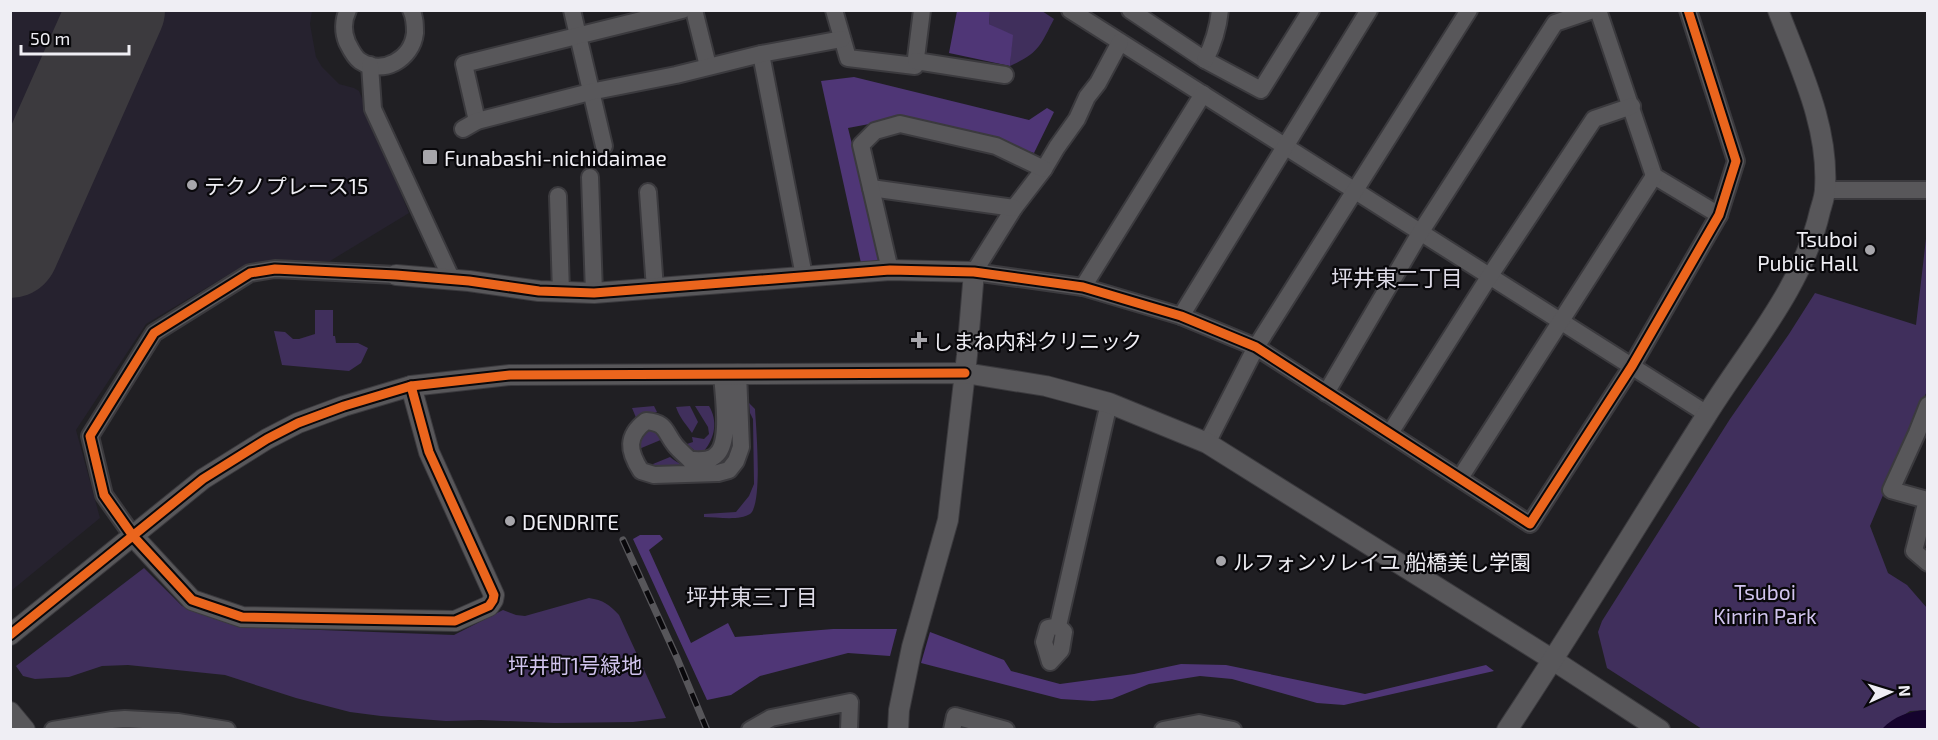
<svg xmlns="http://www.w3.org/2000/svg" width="1938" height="740" viewBox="0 0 1938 740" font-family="'Exo 2','Noto Sans JP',sans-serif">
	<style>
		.built { fill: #26222f }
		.green { fill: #402f5c }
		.forest { fill: #4f3676 }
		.water { fill: #15032d }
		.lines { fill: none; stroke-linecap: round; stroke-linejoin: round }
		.runway { stroke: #3c3a3e; stroke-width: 98 }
		.minor-casing { stroke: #3b3a3e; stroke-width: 20 }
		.tertiary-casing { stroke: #3b3a3e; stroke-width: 22 }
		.minor { stroke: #58575a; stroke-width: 16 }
		.tertiary { stroke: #58575a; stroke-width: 20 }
		.rail-casing { stroke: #57565a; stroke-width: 7 }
		.rail { stroke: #09080b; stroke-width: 4.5; stroke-dasharray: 14; stroke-linecap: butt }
		.cycleway-casing { stroke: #09080b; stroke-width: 13 }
		.cycleway { stroke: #eb651d; stroke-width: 9 }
		.poi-dot { fill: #a7a6ab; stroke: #09080b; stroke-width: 2 }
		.labels { text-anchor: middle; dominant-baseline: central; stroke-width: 4.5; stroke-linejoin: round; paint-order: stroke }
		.poi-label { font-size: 21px; fill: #efeef4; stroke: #09080b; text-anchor: start }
		.park-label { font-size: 21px; fill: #d1c4ee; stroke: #09080b }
		.neighbourhood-label { font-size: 22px; fill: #dddae6; stroke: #09080b }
	</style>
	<rect width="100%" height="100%" fill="#201f23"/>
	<!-- built -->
	<path class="built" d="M11 11H312L310 24 316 57 322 67 339 84 354 88 359 91 409 213 330 261 248 263 146 324 76 430 100 518 11 591Z"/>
	<!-- green -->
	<g class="green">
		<path d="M990 11H1042L1054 19C1040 46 1039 53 1010 66L1012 36 989 24Z"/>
		<path d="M1927 230V391L1870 526 1888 573 1907 585 1927 608V710L1910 711 1882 729H1702L1607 668 1598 632 1602 621 1730 419 1789 334 1815 293 1916 325Z"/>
		<path d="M315 310H333V336H335L336 343H358L368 348 361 363 349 371 282 365 274 331 285 332 293 339H299L315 334Z"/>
		<path d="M749 403 755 409C756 426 763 505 750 514 739 521 717 517 704 517V514L736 512 749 496 754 484 753 419 750 413Z"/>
		<path d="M736 405C741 424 737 461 716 468 708 471 696 470 687 470 676 470 665 471 654 467L653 464 670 457C680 465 687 468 700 467 738 465 731 434 732 406Z"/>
		<path d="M654 406 657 412 637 420 632 408Z"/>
		<path d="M690 406 698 422 692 433C686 424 679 417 676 407Z"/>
		<path d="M695 406H709C718 421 715 438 704 451H695L687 444 693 442 692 437 704 439 709 434 708 427Z"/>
		<path d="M653 429 657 430 663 439 639 449 638 440 647 430Z"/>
		<path d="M144 568 182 606 239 627 454 635 503 610 516 615 525 616 589 598C603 600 610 605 619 615L666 718 633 722 555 723 481 720 446 721 381 716 350 712 296 698 225 675 128 665 102 666 69 677 35 679 23 676 16 666Z"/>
	</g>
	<!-- forest -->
	<g class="forest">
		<path d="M957 11H990L989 24 1013 35 1010 66 949 53Z"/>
		<path d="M854 77 1029 120 1047 108 1054 112 1034 153 989 139 901 118 848 128 881 261 861 263 821 81Z"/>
		<path d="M640 535H660L663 539 649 550 691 643 728 623 735 637 833 629H897L890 656 848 653 760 676 731 695 707 700 633 539Z"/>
		<path d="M930 632 1004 660 1011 671 1060 684 1134 674 1181 664 1226 665 1365 694 1486 665 1494 671 1344 705 1317 703 1232 679 1200 676 1149 684 1112 699 1093 701 1061 699 921 663Z"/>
	</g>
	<!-- water -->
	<path class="water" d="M1927 710V729H1882C1894 716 1910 711 1927 710Z"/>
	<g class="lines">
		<!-- runway -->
		<path class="runway" d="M10 249 116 10"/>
		<defs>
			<g id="minor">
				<path d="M348 10C343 20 343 32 347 42 350 48 354 57 360 61 383 76 412 59 415 33 415 25 415 17 411 10"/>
				<path d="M572 10 604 146"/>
				<path d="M694 10 708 66"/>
				<path d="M834 10 848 58 915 66 922 10"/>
				<path d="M1070 10 1707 414"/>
				<path d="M1130 10 1205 60 1261 90 1311 10"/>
				<path d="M1598 10 1654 176 1719 215"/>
				<path d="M1120 42 1098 83 1087 97 1077 119 1057 147 1044 169 1014 208 974 272 1083 287 1181 316 1256 347 1530 524 1632 366 1719 215 1736 161 1688 10"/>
				<path d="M761 54 804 276"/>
				<path d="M1205 60C1214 43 1218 29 1220 10"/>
				<path d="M916 61 1005 75"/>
				<path d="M370 65 373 109 452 280"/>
				<path d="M477 121 464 64 682 10"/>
				<path d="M463 129 477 121 590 92 676 75 761 54 842 39"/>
				<path d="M590 177 594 293"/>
				<path d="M871 188 1014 208"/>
				<path d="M1825 190H1928"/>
				<path d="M648 192 655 289"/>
				<path d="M558 196 561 292"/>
				<path d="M890 270 861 145 875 131 900 124 996 146 1044 169"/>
				<path d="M1083 287 1203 94"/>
				<path d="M1181 316 1369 10"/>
				<path d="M722 374C723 393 731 440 717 454 710 462 699 460 690 460 685 455 679 450 675 445 664 431 667 423 646 421 626 436 628 451 641 471L654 475 718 473 729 470 736 461 741 447 738 373"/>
				<path d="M1326 393 1420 233 1555 23 1593 10"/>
				<path d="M1928 405 1917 433 1891 490 1927 500 1914 551 1928 563"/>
				<path d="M1390 433 1489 277 1594 119 1632 106"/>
				<path d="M1207 443 1256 347 1469 10"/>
				<path d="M1460 478 1654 176"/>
				<path d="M133 536 104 495 90 436 154 333 250 273 275 269 396 275"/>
				<path d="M1058 626 1048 628 1044 642 1050 662 1061 650 1064 632 1058 626 1109 403"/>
				<path d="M53 730 112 720 125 719 178 722 227 730"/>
				<path d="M750 730 771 718 850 702 849 730"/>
				<path d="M952 730 955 716 1006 730"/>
				<path d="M1163 730 1199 723 1233 730"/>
			</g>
			<g id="tertiary">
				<path d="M396 275 469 281 539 291 594 293 890 270 974 272 967 355 948 520 912 647 899 710 898 730"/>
				<path d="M133 536 192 600 242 617 455 621 489 606 493 600 494 595 429 452 411 386"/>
				<path d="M10 635 203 479 267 439 298 423 344 406 411 386 510 375 965 373 1046 386 1109 403 1207 443 1553 660 1660 730"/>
				<path d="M10 712 25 730"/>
				<path d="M1507 730C1576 626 1640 520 1706 416 1747 350 1803 287 1820 211 1822 204 1825 196 1825 189 1829 126 1800 68 1778 10"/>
			</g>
		</defs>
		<!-- minor casing -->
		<use href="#minor" class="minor-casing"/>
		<!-- tertiary casing -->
		<use href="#tertiary" class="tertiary-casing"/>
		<!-- minor -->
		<use href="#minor" class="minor"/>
		<!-- tertiary -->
		<use href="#tertiary" class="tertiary"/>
		<defs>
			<path id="rail" d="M623 540 677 658 707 730"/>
		</defs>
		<!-- rail casing -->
		<use href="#rail" class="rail-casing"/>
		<!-- rail -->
		<use href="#rail" class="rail"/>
		<defs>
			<g id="cycleway">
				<path d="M411 386 429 452 494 595 493 600 489 606 455 621 242 617 192 600 133 536 104 495 90 436 154 333 250 273 275 269 396 275 469 281 539 291 594 293 890 270 974 272 1083 287 1181 316 1256 347 1530 524 1632 366 1719 215 1736 161 1688 10"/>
				<path d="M10 635 203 479 267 439 298 423 344 406 411 386 510 375 965 373"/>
			</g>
		</defs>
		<!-- cycleway casing -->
		<use href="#cycleway" class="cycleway-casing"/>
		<!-- cycleway -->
		<use href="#cycleway" class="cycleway"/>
	</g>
	<!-- markers -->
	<g class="poi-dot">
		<rect x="422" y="149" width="16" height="16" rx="3"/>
		<circle cx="192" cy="185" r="6"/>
		<circle cx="1870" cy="250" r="6"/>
		<path d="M916 331h6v6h6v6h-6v6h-6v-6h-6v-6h6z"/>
		<circle cx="510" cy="521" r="6"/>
		<circle cx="1221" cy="561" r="6"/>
	</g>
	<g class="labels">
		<!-- poi labels -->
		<g class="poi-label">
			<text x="444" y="157">Funabashi-nichidaimae</text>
			<text x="204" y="185">テクノプレース15</text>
			<text x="1858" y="238" text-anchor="end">Tsuboi<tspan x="1858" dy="24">Public Hall</tspan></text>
			<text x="932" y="340">しまね内科クリニック</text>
			<text x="522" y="521">DENDRITE</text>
			<text x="1233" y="561">ルフォンソレイユ 船橋美し学園</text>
		</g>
		<!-- park labels -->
		<g class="park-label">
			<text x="1765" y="591">Tsuboi<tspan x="1765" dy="24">Kinrin Park</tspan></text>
			<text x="575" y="664">坪井町1号緑地</text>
		</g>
		<!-- neighbourhood labels -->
		<g class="neighbourhood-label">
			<text x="1397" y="277">坪井東二丁目</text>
			<text x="752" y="596">坪井東三丁目</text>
		</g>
	</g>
	<!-- border -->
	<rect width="1938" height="740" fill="none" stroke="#efeef4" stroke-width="24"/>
	<!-- north arrow -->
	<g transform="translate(1890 692) rotate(86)" stroke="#09080b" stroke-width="4.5" paint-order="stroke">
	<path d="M0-4.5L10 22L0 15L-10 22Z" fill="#efeef4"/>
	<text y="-9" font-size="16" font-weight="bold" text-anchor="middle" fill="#efeef4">N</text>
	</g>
	<!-- scale -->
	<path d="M21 45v9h108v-9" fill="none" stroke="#efeef4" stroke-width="3"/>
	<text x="30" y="45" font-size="18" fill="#efeef4" stroke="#09080b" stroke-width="4.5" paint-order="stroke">50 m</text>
</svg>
